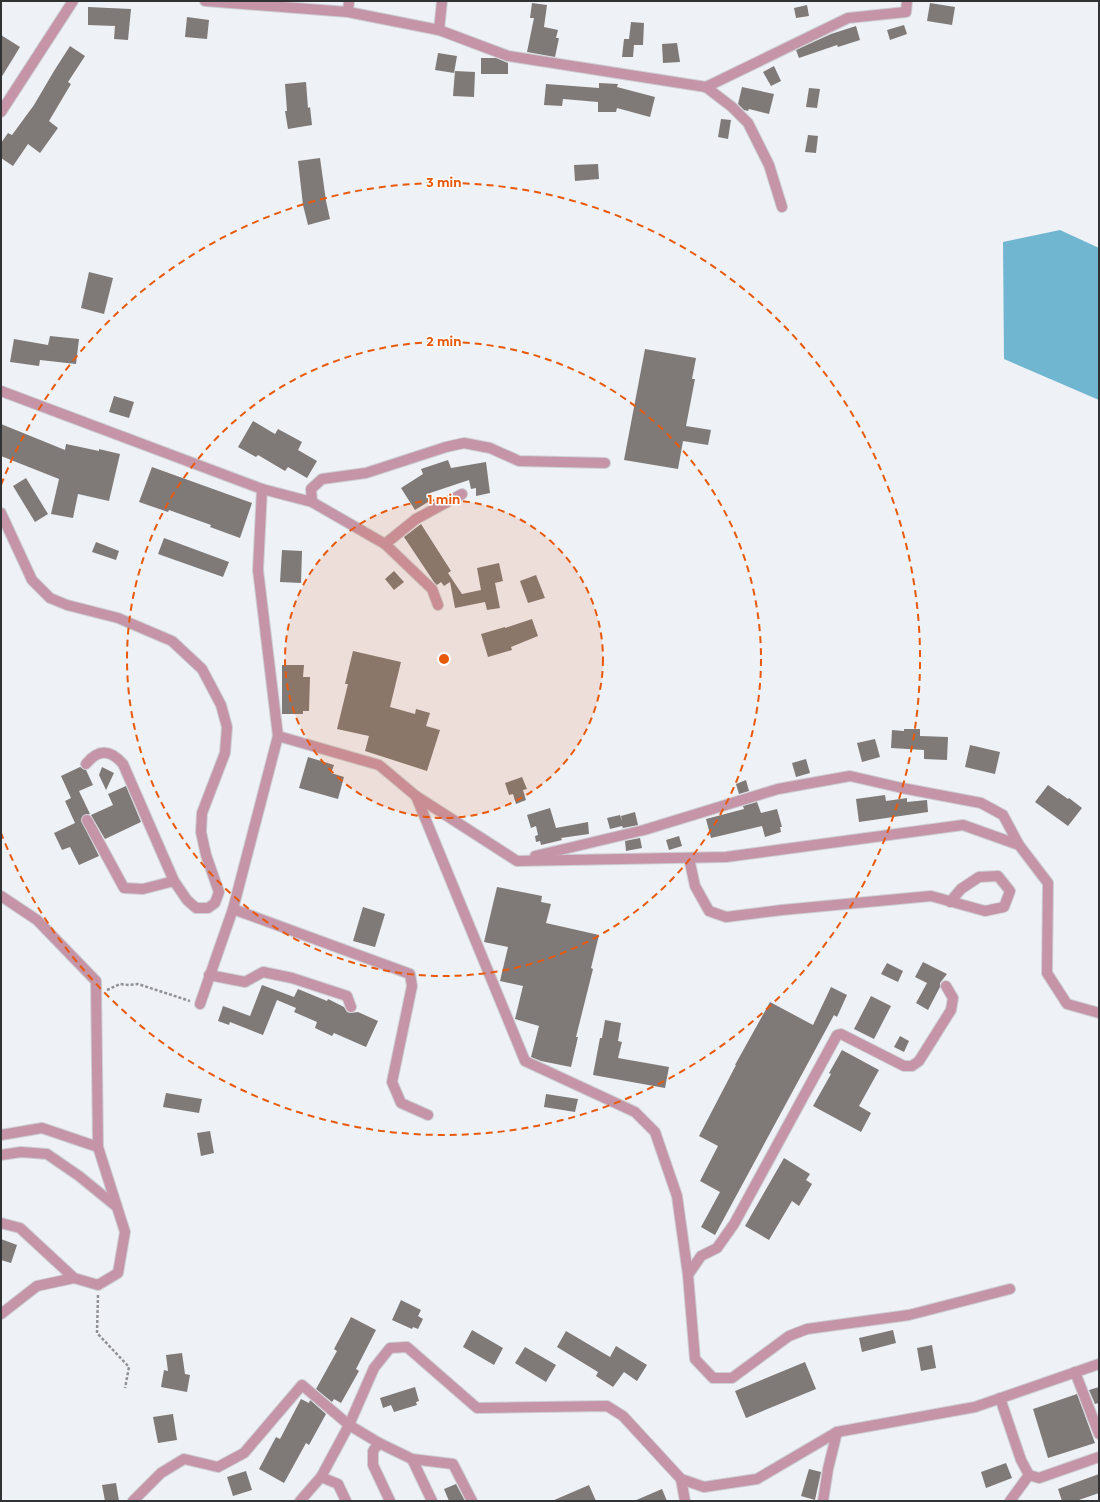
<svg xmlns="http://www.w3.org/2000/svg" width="1100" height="1502" viewBox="0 0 1100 1502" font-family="Montserrat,sans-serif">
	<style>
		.water { fill: #70b6d0 }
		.building { fill: #7f7a78 }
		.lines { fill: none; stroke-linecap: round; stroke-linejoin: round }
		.street-casing { stroke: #cccfd3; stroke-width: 12 }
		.path { stroke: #909295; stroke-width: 2.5; stroke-dasharray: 3 2; stroke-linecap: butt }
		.street { stroke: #c595a7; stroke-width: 10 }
		.ring { fill: none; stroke: #e8590c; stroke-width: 2; stroke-dasharray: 7 5 }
		.centre { fill: #e8590c; stroke: #fff; stroke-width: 2 }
		.ring-label { font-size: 12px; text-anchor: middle; font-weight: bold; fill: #e8590c; stroke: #fff; stroke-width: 3; stroke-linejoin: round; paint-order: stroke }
	</style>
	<rect width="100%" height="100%" fill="#eef1f6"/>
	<!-- water -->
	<path class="water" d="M1060 230 1099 248V400L1004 359 1003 242Z"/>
	<!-- building -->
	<g class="building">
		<path d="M532 3 547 5 544 27 558 30 556 38H559L555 57 527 52 534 18H530Z"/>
		<path d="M930 3 955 7 952 25 927 21Z"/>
		<path d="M807 5 809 16 796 18 794 8Z"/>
		<path d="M88 7 131 9 128 40 114 39 115 26 88 25Z"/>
		<path d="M187 17 209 20 207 39 185 37Z"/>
		<path d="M631 22 644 23 643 45H634L633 57H622L624 39H629Z"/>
		<path d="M904 25 907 34 890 40 887 30Z"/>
		<path d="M856 26 860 40 838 47 837 45 799 58 796 50 831 34Z"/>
		<path d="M1 35 20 47 1 78Z"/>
		<path d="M677 43 680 62 663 63 662 44Z"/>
		<path d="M70 46 85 56 68 82 71 84 49 121 58 128 40 153 28 144 13 166 1 158V143L8 133 12 135 34 105 54 71Z"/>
		<path d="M438 53 457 56 454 73 435 70Z"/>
		<path d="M481 58H496L508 63V74H481Z"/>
		<path d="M774 66 781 81 771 86 763 72Z"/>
		<path d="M455 71 475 72 474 97 453 96Z"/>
		<path d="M306 82 308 108 310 107 312 125 288 129 285 111H287L285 84Z"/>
		<path d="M599 83 618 84 617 87 655 97 650 117 617 108 616 112H598V102L563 99 562 106 544 105 546 84 599 88Z"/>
		<path d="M742 87 774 94 769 114 749 109 748 111 744 110 738 104Z"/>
		<path d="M809 88 820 89 817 108 806 107Z"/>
		<path d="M721 119 731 120 728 139 718 137Z"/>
		<path d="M808 135 818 136 816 153 805 152Z"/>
		<path d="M320 158 326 201 330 219 308 225 303 205 298 161Z"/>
		<path d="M598 164 599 179 575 181 574 165Z"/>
		<path d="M89 272 113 278 104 314 81 308Z"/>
		<path d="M50 336 79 339 76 364 40 360 39 366 10 362 14 339 48 345Z"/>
		<path d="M645 349 696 358 692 379H695L686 426 711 430 708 445 683 441 678 469 624 460Z"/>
		<path d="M114 396 134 402 129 418 109 412Z"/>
		<path d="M253 421 275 434 278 429 302 442 298 450 317 461 307 478 288 467 285 471 258 455 256 457 238 447Z"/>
		<path d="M1 424 65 450 66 444 99 451V449L120 454 109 501 78 494 73 518 51 514 59 479 1 456Z"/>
		<path d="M448 460 451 468 486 462 490 493 476 496V488L471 489 469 480 430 493 433 499 415 510 401 488 423 474 421 469Z"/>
		<path d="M152 467 252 503 240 538 210 527 211 525 169 510 168 512 139 502Z"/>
		<path d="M26 478 48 514 35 522 13 486Z"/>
		<path d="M421 524 451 571 448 573 462 594 481 590 477 568 499 563 503 581 495 583 500 608 487 610 485 602 455 608 450 582 444 586 441 582 437 585 434 582 404 537Z"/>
		<path d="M164 538 229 562 223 577 158 554Z"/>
		<path d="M96 542 119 551 116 560 92 552Z"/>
		<path d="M282 550 302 551 301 583 280 582Z"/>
		<path d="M394 571 404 582 394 590 385 579Z"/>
		<path d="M536 575 545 598 528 603 520 581Z"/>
		<path d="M532 619 538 636 511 647 512 650 488 657 481 634 505 627V628Z"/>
		<path d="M353 651 401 662 390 707 415 714 416 709 430 713 426 726 440 730 427 771 365 751 369 736 337 729 348 684H345Z"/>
		<path d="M282 665H304L303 677H310L309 711H303V714H282Z"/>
		<path d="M904 729H920V736L948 737 947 760 924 759V750L891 748 892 730 904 731Z"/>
		<path d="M875 739 880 757 862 762 857 743Z"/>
		<path d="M970 745 1000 752 995 774 965 767Z"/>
		<path d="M308 757 334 765 331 773 344 777 338 799 299 788Z"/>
		<path d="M806 759 810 773 796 777 792 763Z"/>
		<path d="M80 767 86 770 93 785 79 791 90 814 84 815 81 820 99 856 79 865 70 847 62 850 54 833 75 823 65 801 71 798 61 776Z"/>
		<path d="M102 767 114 773 106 790 99 775Z"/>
		<path d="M522 777 527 789 523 790 526 800 516 804 513 794 509 795 505 783Z"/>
		<path d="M746 780 749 791 739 794 736 784Z"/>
		<path d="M1048 785 1068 799 1069 798 1082 808 1068 826 1035 802Z"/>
		<path d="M126 786 141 822 105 839 91 815 113 805 108 794Z"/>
		<path d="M885 795 886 801 907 798V802L927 800 928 812 859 822 856 799Z"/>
		<path d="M757 802 761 813 777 809 782 827H780L781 832 765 837 762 826 711 838 706 819 744 809 743 806Z"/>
		<path d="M550 808 556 828 588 822 589 834 561 838 562 840 541 845 540 841 536 842 535 836 538 835 536 826 531 828 527 815Z"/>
		<path d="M635 812 638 825 623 828 622 826 610 829 607 818 620 815 622 821 621 816Z"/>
		<path d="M679 836 682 846 669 850 666 840Z"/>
		<path d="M640 838 642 848 626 851 625 841Z"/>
		<path d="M497 887 542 896 541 902 551 904 546 923 599 935 591 968 593 969 576 1037H578L571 1067 541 1061 531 1057 539 1026 515 1019 523 986 500 981 508 947 484 942Z"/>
		<path d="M363 907 385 914 375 947 353 941Z"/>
		<path d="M923 962 947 974 940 983V987L928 1010 916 1003 927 983 915 977Z"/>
		<path d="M887 963 903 971 898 982 881 974Z"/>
		<path d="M262 985 294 997 298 989 327 1001 328 999 344 1007 347 1012 350 1013 358 1012 378 1021 366 1047 334 1033 332 1036 315 1028 317 1022 294 1012 296 1008 277 1000 263 1035 230 1022 229 1025 218 1021 223 1006 250 1016Z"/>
		<path d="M831 987 847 995 837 1017 834 1015 715 1235 701 1227 720 1192 700 1181 718 1146 699 1136 736 1065H735L770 1002 813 1025Z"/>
		<path d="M871 996 891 1006 874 1039 854 1029Z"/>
		<path d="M605 1020 621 1023 618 1041 622 1042 618 1058 669 1067 665 1088 593 1075 600 1038H602Z"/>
		<path d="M900 1036 909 1041 904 1052 894 1047Z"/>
		<path d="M842 1050 879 1070 859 1106 871 1113 861 1132 813 1106 831 1074 829 1073Z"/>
		<path d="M166 1093 202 1099 199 1113 163 1107Z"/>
		<path d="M546 1094 578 1099 575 1112 544 1107Z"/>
		<path d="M210 1131 214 1153 201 1156 197 1133Z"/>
		<path d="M784 1158 810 1174 806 1180 812 1184 799 1206 792 1201 769 1240 745 1226Z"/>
		<path d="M1 1239 17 1245 11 1263 1 1260Z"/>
		<path d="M401 1300 421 1310 418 1316 423 1319 418 1329 413 1327 412 1329 392 1320Z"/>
		<path d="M351 1317 376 1330 356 1369 359 1371 341 1403 334 1399 332 1402 316 1389 337 1351 334 1349Z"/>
		<path d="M472 1330 503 1348 494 1365 463 1347Z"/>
		<path d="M893 1330 896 1343 862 1352 859 1338Z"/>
		<path d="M566 1331 610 1357 616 1346 647 1365 637 1381 624 1372 613 1387 596 1376 598 1372 557 1347Z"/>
		<path d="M932 1345 936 1368 921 1371 917 1348Z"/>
		<path d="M525 1347 556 1365 546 1382 515 1363Z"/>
		<path d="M182 1353 185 1374 190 1375 187 1392 161 1387 164 1370 168 1371 166 1355Z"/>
		<path d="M805 1362 816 1389 746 1418 735 1391Z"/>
		<path d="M415 1387 419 1401 416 1402 417 1405 394 1412 391 1405 383 1408 380 1398Z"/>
		<path d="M1099 1387V1403L1095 1404 1089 1390Z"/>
		<path d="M1077 1394 1095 1443 1048 1458 1033 1409Z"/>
		<path d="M301 1399 309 1403 310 1400 326 1414 309 1445 306 1443 284 1483 259 1469 276 1437 280 1439Z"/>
		<path d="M173 1414 177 1440 158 1443 153 1417Z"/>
		<path d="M1006 1463 1012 1478 986 1488 981 1472Z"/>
		<path d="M809 1469 821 1472 815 1500 801 1496Z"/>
		<path d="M246 1471 252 1490 233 1496 227 1477Z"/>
		<path d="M1099 1474V1493L1076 1501H1062L1058 1489Z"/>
		<path d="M116 1483 119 1501H105L102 1485Z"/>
		<path d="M456 1484 465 1501H449L444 1489Z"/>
		<path d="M589 1485 596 1501H552Z"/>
		<path d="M662 1489 667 1501H634Z"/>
	</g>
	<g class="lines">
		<defs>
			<g id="street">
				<path d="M205 1 348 12 439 30 508 56 706 87 848 18 906 12 907 1"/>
				<path d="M348 12 349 1"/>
				<path d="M439 30 442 1"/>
				<path d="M706 87 732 107 748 123 769 165 782 207"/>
				<path d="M1 112 73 1"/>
				<path d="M1 391 262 489 258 570 278 736 379 765 416 796 517 861 726 857 963 825 1019 845 1048 883 1047 973 1067 1004 1099 1013"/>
				<path d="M262 489 312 502 385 544 432 589 438 605"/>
				<path d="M312 502 311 489 322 479 366 473 446 447 464 443 490 448 519 461 605 463"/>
				<path d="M1 513 32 580 50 598 67 605 118 618 172 641 202 669 221 705 227 727 225 753 202 813 201 832 206 855 219 892 215 903 208 908H196L187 900 174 881 123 764C110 749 98 749 86 764"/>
				<path d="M385 544 416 519 462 494"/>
				<path d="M416 796 525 1061 635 1112 655 1132 677 1196 688 1275 695 1359 713 1378H732L789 1336 807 1329 909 1315 1010 1289"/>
				<path d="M87 820 124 888 143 889 174 881"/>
				<path d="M535 856 644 830 778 789 850 776 902 788 981 803 1003 815 1019 845"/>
				<path d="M689 858 695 886 709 911 726 917 782 910 931 896 985 911 1004 907 1010 891 998 876 979 877 961 889 950 902"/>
				<path d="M1 896 37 920 96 981 98 1147 125 1232 118 1273 98 1285 74 1278 20 1228 1 1223"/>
				<path d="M233 909 410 974 412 986 392 1082 401 1103 428 1115"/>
				<path d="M209 975 245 982 263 972 292 978 347 996 351 1007"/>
				<path d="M200 1004 233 909 278 736"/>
				<path d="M1 1135 42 1128 98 1147"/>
				<path d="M1 1155 21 1152 47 1154 79 1176 117 1207"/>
				<path d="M688 1275 701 1256 717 1248 734 1224 837 1035 841 1034 904 1066H912L919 1061 951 1010 953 998 946 986"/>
				<path d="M1 1314 37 1286 74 1278"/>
				<path d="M1075 1372 1099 1434"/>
				<path d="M1000 1398 1021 1460 1029 1475 1039 1478 1099 1457"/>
				<path d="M379 1443 373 1451V1465L390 1501"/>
				<path d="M412 1459 432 1501"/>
				<path d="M321 1477 338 1484 346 1501"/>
				<path d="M681 1479 685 1501"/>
				<path d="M133 1501 161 1473 184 1459 218 1467 244 1453 302 1385 349 1425 379 1443 412 1459 453 1464 472 1501"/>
				<path d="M300 1501 321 1477 349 1425 374 1368 390 1348 407 1347 477 1408 607 1406 623 1416 681 1479 704 1487 757 1479 837 1432 975 1407 1099 1364"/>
				<path d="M823 1501 828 1469 837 1432"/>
				<path d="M1010 1501 1029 1475"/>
			</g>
		</defs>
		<!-- street casing -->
		<use href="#street" class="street-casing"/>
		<!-- path -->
		<g class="path">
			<path d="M107 990 120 984 129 985 138 984 190 1001"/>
			<path d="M98 1295 97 1333 129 1367 125 1388"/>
		</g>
		<!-- street -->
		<use href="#street" class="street"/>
	</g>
	<!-- distance rings -->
	<circle cx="444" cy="659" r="159" fill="#e8590c" fill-opacity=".12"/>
	<g class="ring">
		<circle cx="444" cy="659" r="159"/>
		<circle cx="444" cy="659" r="317"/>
		<path d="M1 485A476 476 0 1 1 1 833"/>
	</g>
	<circle cx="444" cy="659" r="6" class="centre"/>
	<g class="ring-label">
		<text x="444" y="187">3 min</text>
		<text x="444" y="346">2 min</text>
		<text x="444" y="504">1 min</text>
	</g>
	<!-- border -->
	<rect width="1100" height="1502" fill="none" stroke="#313234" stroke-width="4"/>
</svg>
